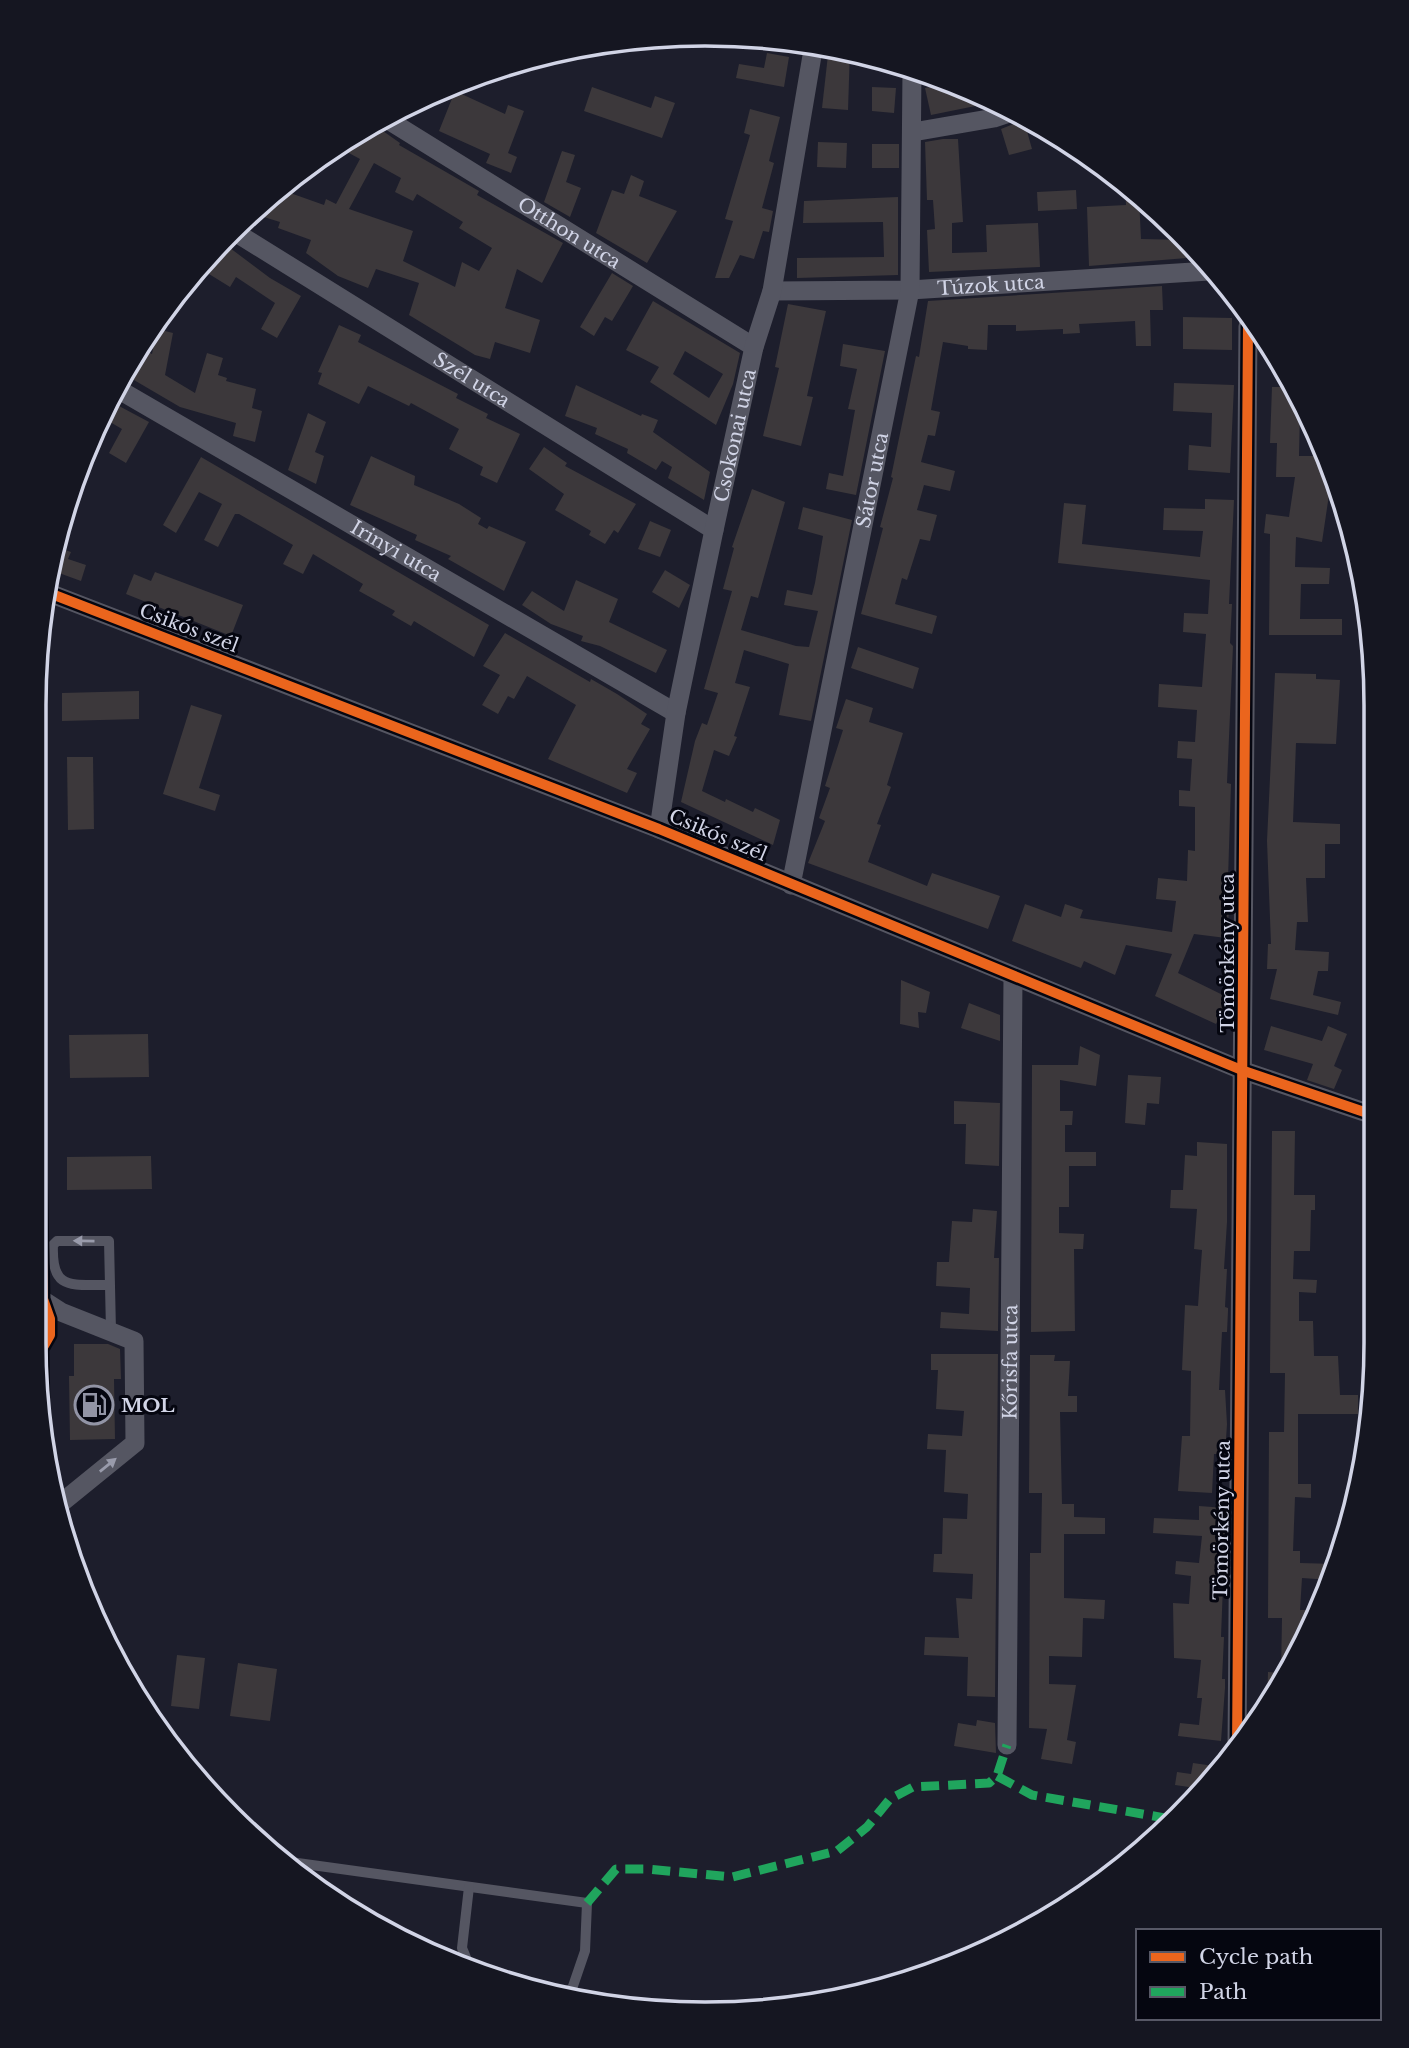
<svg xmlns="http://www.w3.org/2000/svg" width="1409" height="2048" viewBox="0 0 1409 2048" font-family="'Libre Baskerville',serif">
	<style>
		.building { fill: #3c383b; fill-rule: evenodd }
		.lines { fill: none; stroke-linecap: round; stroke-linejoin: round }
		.lane { stroke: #555662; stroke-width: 10 }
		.street { stroke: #555662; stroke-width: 19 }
		.quiet { stroke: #20a55d; stroke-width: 9; stroke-dasharray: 18 9; stroke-linecap: butt }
		.cycleway-casing { stroke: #050610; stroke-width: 15 }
		.cycleway { stroke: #eb651d; stroke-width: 10 }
		.oneway { fill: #999bab }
		.labels { text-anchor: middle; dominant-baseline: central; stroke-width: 6; stroke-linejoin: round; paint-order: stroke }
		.street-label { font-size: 19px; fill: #d1d4e6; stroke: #050610 }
		.poi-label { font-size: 19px; font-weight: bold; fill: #d1d4e6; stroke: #050610; text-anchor: start }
		.rim { fill: none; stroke: #d1d4e6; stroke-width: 3.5 }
	</style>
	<rect width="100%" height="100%" fill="#1d1e2c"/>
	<!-- building -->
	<g class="building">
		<path d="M829 46 850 50 848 110 822 108Z"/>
		<path d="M767 53 789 57 784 87 736 78 739 64 764 68Z"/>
		<path d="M954 82 962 85 995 102 931 115 925 88Z"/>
		<path d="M592 87 651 108 655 96 675 103 662 138 584 111Z"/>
		<path d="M872 87 896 88 894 113 872 111Z"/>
		<path d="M455 91 505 114 508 105 524 111 508 153 517 157 511 173 486 163 490 154 439 131Z"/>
		<path d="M750 109 780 117 769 161 774 163 762 208 773 211 770 227 769 232 763 231 754 259 740 255 729 278H715L733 221 725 219 750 135 744 133Z"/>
		<path d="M1023 117 1032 149 1009 155 1001 129 1016 123Z"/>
		<path d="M373 124 400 143 399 145 479 191 477 195 563 243 542 283 517 269 505 308 540 320 530 353 495 342 490 359 475 355 409 315 419 283 376 269 368 288 338 276 306 253 311 240 278 228 280 222 251 213 279 189 324 205 326 199 336 204 360 159 334 145ZM374 163 401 178 395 192 413 201 417 194 463 222 459 228 492 248 479 271 462 262 455 287 403 261 413 231 349 209Z"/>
		<path d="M943 139H958L963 222 952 223V253L987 252 986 225 1038 223 1040 267 929 272 927 230 935 229 933 200H927L925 142Z"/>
		<path d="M818 142 847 143 846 168 817 167Z"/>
		<rect x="872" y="144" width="27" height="24"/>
		<path d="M562 151 575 155 566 182 581 188 570 217 544 202Z"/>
		<path d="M631 175 644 181 639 196 677 211 647 263 596 233 612 190 624 194Z"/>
		<path d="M1125 185 1139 197 1141 239 1187 240 1199 257 1089 266 1087 207 1126 205Z"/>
		<path d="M1076 190 1077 209 1038 211 1037 192Z"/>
		<path d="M898 197V275L797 278V258L884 257 883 222 803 223 804 201Z"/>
		<path d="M226 245 270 278 301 296 277 338 261 329 275 303 236 277 230 287 209 274Z"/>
		<path d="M612 273 633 286 612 321 605 317 594 336 580 327Z"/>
		<path d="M1162 286 1163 310H1150L1151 346H1136L1135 321 1079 324 1080 333 1063 334V329L1016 331V325H988L987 350 968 349V346L943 342 931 410 940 412 935 436 928 435 921 462 955 471 950 491 924 485 917 510 937 515 930 541 920 539 907 580 902 578 895 604 937 616 932 634 861 614 883 528 880 527 893 478 891 477 916 356 919 357 928 301Z"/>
		<path d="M653 301 740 353 733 384 716 425 650 382 659 367 626 350ZM685 351 723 374 709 398 673 374Z"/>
		<path d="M788 304 826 311 807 396 813 397 801 446 763 436 779 368 775 367Z"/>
		<path d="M1183 317 1232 318V350L1183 349Z"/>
		<path d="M339 325 361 335 358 342 458 394 456 398 488 414 486 418 520 434 497 483 480 475 483 467 449 449 459 429 411 403 409 406 368 386 359 404 318 384 322 373 318 372Z"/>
		<path d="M157 329 173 333 165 375 195 393 207 353 223 358 218 375 227 378 226 381 256 389 252 408 262 411 255 442 233 436 236 423 180 407 122 373 140 348 152 354Z"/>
		<path d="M843 344 885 351 856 495 826 489 829 473 843 476 855 410 848 409 857 369 840 366Z"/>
		<path d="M1282 373 1308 412H1300L1299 456H1323L1331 481 1322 542 1296 537 1295 567 1330 568 1329 584H1301L1300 619H1342V635H1269L1270 534 1264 533 1266 514 1289 517 1295 477H1276L1277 443H1270L1272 387H1282Z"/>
		<path d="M1174 383 1234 385 1230 473 1188 470 1189 445 1211 447 1212 413 1173 411Z"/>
		<path d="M576 385 641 416 642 414 658 420 653 432 710 472 704 500 668 478 672 467 662 461 656 470 627 453 628 449 595 434 597 428 565 416Z"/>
		<path d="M119 406 149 422 126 463 109 453 122 429 110 422Z"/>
		<path d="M308 413 326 422 315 452 324 456 316 484 288 470Z"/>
		<path d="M544 447 567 463 565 466 636 504 618 533 614 530 605 544 589 535 591 531 555 510 564 494 529 469Z"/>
		<path d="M371 456 415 476 414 485 459 504 481 518 478 524 487 529 489 526 526 542 504 591 448 559 451 556 415 540 417 535 350 505Z"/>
		<path d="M201 457 489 625 474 657 414 621 411 626 392 615 395 611 359 591 363 584 313 554 303 574 283 564 293 545 239 514H235L218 547 204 540 222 504 199 492 176 533 163 525Z"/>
		<path d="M752 489 785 502 758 598 751 596 741 630 796 646 809 647 818 611 784 605 787 590 812 595 815 583 823 536 798 529 803 507 852 520 811 721 779 715 789 664 744 650 735 683 750 687 734 736 737 737 729 756 714 750 702 791 725 802 726 799 753 812 755 808 780 820 773 845 681 802 695 741 702 723 707 725 718 693 704 689 732 591 723 589 734 548 732 547Z"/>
		<path d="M1205 499 1234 500 1229 604H1232L1230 643 1233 646 1227 783 1231 784 1227 911 1229 912 1226 938 1194 934 1178 973 1229 998 1216 1024 1155 996 1172 954 1126 945 1115 975 1084 961 1081 968 1012 941 1025 904 1061 917 1065 904 1083 910 1080 918 1172 932 1176 901 1156 899 1158 878 1187 881 1188 850 1195 851V807L1179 806V790L1190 791 1192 759 1177 758 1178 741 1195 742 1197 710 1158 707 1159 684 1202 687 1206 634 1183 632 1184 613 1208 614 1210 580 1058 563 1064 503 1086 505 1082 544 1200 557 1203 531 1163 530 1164 508 1205 509Z"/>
		<path d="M650 521 671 530 660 557 638 549Z"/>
		<path d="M56 547 71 552 68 559 86 565 81 581 48 569Z"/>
		<path d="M665 570 690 585 679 608 652 592Z"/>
		<path d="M155 572 243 605 231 636 126 594 134 574 151 581Z"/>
		<path d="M576 580 618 599 609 622 667 650 656 673 600 646 581 641 583 636 551 624 522 605 532 591 564 611Z"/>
		<path d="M505 633 590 682 591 679 617 694 647 714 641 724 650 729 627 769 637 773 627 793 548 759 576 705 527 676 514 699 508 696 498 714 482 705 500 675 483 666Z"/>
		<path d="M858 647 919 668 913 689 851 668Z"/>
		<path d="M1275 673 1316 674V679L1340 680 1336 744 1296 743 1293 822 1340 824V844H1325V878H1306L1308 922H1297L1295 950 1329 952 1328 971H1318L1313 995 1341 1002 1338 1015 1270 999 1277 969H1267L1268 944H1271L1267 841Z"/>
		<path d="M139 691V719L62 721V693Z"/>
		<path d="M846 699 873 708 869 722 903 733 887 785 891 787 877 824 881 825 868 862 927 886 932 873 1000 896 988 929 808 863 825 821 819 818 830 788 825 786 843 730 836 728Z"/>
		<path d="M191 705 222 715 199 788 220 795 215 811 163 794Z"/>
		<path d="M67 757H93L94 829 68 830Z"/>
		<path d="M901 980 930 992 926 1013 918 1012 919 1028 900 1024Z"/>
		<path d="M969 1003 1000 1015V1041L961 1028Z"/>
		<path d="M1271 1026 1322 1041 1328 1026 1347 1034 1334 1066 1342 1070 1334 1089 1307 1080 1313 1064 1264 1050Z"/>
		<path d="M148 1034 149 1077 70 1078 69 1035Z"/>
		<path d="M1080 1046 1100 1055 1096 1086 1060 1080V1111H1073L1072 1125H1065V1152H1096V1166H1069V1207H1059V1233L1084 1234 1083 1249H1074L1075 1331 1031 1332 1032 1065H1078Z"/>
		<path d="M1128 1075 1161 1077 1159 1104 1147 1103 1145 1125 1125 1123Z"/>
		<path d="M954 1101 1000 1103 999 1166 965 1164 966 1124H954Z"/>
		<path d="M1272 1131H1295L1294 1195H1315V1210H1311L1310 1251H1294L1293 1279 1317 1280 1316 1293 1299 1292V1321H1313L1314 1356H1338L1340 1395H1358V1414H1298V1484H1311V1498L1295 1497 1293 1551H1300V1563L1336 1564 1331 1580 1302 1578 1300 1610H1312L1311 1625 1267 1709 1268 1672 1281 1673 1282 1618H1268L1269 1432H1284L1285 1373H1270Z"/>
		<path d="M1197 1142 1227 1144V1222L1224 1269H1227L1225 1307 1228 1308V1311L1227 1332H1222L1219 1390H1225L1227 1424 1225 1454H1214L1212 1493 1178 1491 1182 1436H1190L1191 1371 1182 1370 1185 1305 1198 1306 1202 1250 1194 1249 1197 1209 1170 1208 1171 1190H1183L1185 1155 1197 1156Z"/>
		<path d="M151 1156 152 1189 67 1190V1157Z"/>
		<path d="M973 1209 997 1211 994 1258H999L998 1331 940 1328 941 1312 969 1314 970 1288 936 1286 937 1262H949L952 1221 972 1222Z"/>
		<path d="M74 1344H108L120 1349 121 1379H114L115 1439 70 1440 69 1376H74Z"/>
		<path d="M931 1354H998L995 1697 967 1696 968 1657 924 1655 925 1637 959 1638 956 1598 972 1599 973 1574 933 1572 934 1554H942L943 1518 967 1519 968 1494 944 1492 946 1450 927 1449 928 1434 962 1436 964 1411 936 1409 938 1370H931Z"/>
		<path d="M1030 1355H1055L1054 1361H1070L1068 1396H1077V1412H1060L1062 1504H1074V1517L1105 1518V1534H1064V1598L1105 1600 1104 1619 1083 1618 1082 1657 1049 1656V1684L1076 1685 1067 1740 1076 1742 1072 1764 1041 1759 1047 1729 1029 1728 1030 1553H1041L1042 1493H1029Z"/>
		<path d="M1199 1506 1226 1508 1221 1637H1224L1222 1679H1225V1688L1221 1741 1178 1736 1180 1723 1199 1725 1202 1698H1197L1201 1660 1174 1658 1173 1603 1189 1604 1191 1576 1175 1574 1176 1561 1199 1563 1202 1536 1153 1533 1154 1518 1199 1520Z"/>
		<path d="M177 1655 205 1658 199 1709 171 1706Z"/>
		<path d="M238 1663 277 1669 270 1721 230 1716Z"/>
		<path d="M977 1720 995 1723 996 1753 954 1746 958 1723 976 1726Z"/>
		<path d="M1193 1763 1221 1767 1203 1789 1175 1785 1177 1772 1191 1774Z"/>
	</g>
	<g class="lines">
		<!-- lane -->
		<g class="lane">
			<path d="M110 1285C72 1284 51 1292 53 1245L57 1241H109L111 1331"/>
			<path d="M283 1861 587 1903 585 1951 572 1989 559 1994"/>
			<path d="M469 1887 462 1948 471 1970"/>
		</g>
		<!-- street -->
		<g class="street">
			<path id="s1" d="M385 118 754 347"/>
			<path d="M913 132 994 118 1012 112"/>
			<path id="s2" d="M230 229 714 530"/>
			<path id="s3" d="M772 291 910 290 1209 271"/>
			<path id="s4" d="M116 388 676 713"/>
			<path d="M44 591 659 829 1244 1071 1376 1116"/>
			<path id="s5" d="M659 829 676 713 714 530 754 347 772 291 814 44"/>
			<path id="s6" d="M791 885 910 290 912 69"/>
			<path d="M33 1294 61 1312 134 1341 135 1443 55 1508"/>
			<path id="s7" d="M1007 1745 1013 977"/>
			<path d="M1237 1748 1248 326"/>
		</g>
		<!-- quiet -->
		<g class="quiet">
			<path d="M997 1776 1032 1795 1177 1820"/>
			<path d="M587 1903 616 1869H646L732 1877 837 1851 867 1827 890 1799 913 1787 989 1783 997 1776 1007 1745"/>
		</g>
		<defs>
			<g id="cycleway">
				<path d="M44 591 659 829 1244 1071 1376 1116"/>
				<path d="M33 833 43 1299 50 1319V1335L42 1349 43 1414"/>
				<path d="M1237 1748 1248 326"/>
			</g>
		</defs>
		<!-- cycleway casing -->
		<use href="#cycleway" class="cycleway-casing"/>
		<!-- cycleway -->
		<use href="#cycleway" class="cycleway"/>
	</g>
	<!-- one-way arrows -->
	<defs><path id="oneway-solid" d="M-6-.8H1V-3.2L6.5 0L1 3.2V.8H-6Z" transform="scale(1.75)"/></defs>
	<g class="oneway">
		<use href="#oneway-solid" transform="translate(84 1241) rotate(-179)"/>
		<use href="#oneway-solid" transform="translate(108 1465) rotate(-39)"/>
	</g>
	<!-- icons -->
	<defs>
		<symbol id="fuel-ring" viewBox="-11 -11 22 22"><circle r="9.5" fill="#050610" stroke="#9294a5" stroke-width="1.5"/><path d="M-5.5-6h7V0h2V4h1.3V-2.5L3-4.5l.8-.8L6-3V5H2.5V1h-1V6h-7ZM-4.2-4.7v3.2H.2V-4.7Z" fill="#9294a5"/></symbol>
	</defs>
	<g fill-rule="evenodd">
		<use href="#fuel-ring" x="72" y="1383" width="44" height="44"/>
	</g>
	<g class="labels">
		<!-- street labels -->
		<g class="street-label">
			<text stroke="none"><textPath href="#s1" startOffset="217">Otthon utca</textPath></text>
			<text stroke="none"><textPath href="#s3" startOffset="219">Túzok utca</textPath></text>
			<text stroke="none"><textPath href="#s2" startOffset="285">Szél utca</textPath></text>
			<text stroke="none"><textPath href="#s5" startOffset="401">Csokonai utca</textPath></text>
			<text stroke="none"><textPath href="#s6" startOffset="413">Sátor utca</textPath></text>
			<text stroke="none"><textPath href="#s4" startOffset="324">Irinyi utca</textPath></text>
			<text transform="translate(189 628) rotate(21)">Csikós szél</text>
			<text transform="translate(718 835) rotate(23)">Csikós szél</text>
			<text transform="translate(1227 953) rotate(-90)">Tömörkény utca</text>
			<text stroke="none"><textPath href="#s7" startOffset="383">Kőrisfa utca</textPath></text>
			<text transform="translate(1222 1520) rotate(-89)">Tömörkény utca</text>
		</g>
		<!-- poi labels -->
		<g class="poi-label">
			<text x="121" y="1405">MOL</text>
		</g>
	</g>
	<!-- crop -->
	<path d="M0 0H1409V2048H0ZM705 46H705A659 659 0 0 1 1364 705V1343A659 659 0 0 1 705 2002H705A659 659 0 0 1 46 1343V705A659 659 0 0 1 705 46Z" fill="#151621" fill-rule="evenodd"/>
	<path class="rim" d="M705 46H705A659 659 0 0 1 1364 705V1343A659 659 0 0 1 705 2002H705A659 659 0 0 1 46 1343V705A659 659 0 0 1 705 46Z"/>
	<!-- legend -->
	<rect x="1136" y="1929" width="245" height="91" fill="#050610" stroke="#575866" stroke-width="2"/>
	<rect x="1150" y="1952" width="35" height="10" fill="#eb651d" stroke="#575866" stroke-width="2"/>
	<text x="1199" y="1964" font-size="21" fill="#d1d4e6">Cycle path</text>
	<rect x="1150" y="1987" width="35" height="10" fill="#20a55d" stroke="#575866" stroke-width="2"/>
	<text x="1199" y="1999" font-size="21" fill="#d1d4e6">Path</text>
</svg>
